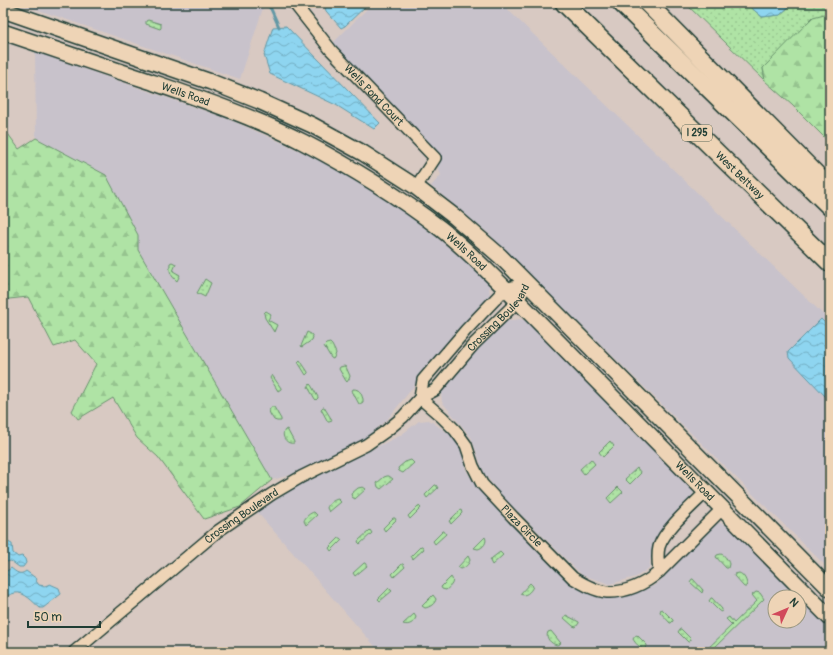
<svg xmlns="http://www.w3.org/2000/svg" width="833" height="655" viewBox="0 0 833 655" font-family="Pangolin,sans-serif">
	<style>
		.built { fill: #c8c2cb; fill-rule: evenodd }
		.green { fill: url(#green-dots); stroke: #67906c }
		.forest { fill: url(#forest-firs); stroke: #67906c }
		.water { fill: url(#water-waves); stroke: #6298a5 }
		.lines { fill: none; stroke-linecap: round; stroke-linejoin: round }
		.stream { stroke: #6298a5; stroke-width: 3 }
		.minor-casing { stroke: #1f3d34; stroke-width: 14 }
		.major-casing { stroke: #1f3d34; stroke-width: 18 }
		.highway-casing { stroke: #1f3d34; stroke-width: 20 }
		.minor { stroke: #eed4b6; stroke-width: 11 }
		.major { stroke: #eed4b6; stroke-width: 15 }
		.highway { stroke: #eed4b6; stroke-width: 17 }
		.labels { text-anchor: middle; dominant-baseline: central; stroke-width: 3; stroke-linejoin: round; paint-order: stroke }
		.shield { fill: #eed4b6; stroke: #5d6a5b; stroke-width: 1 }
		.shield-label { font-size: 10px; font-weight: bold; fill: #1f3d34 }
		.street-label { font-size: 11px; fill: #1f3d34; stroke: #eed4b6 }
	</style>
	<defs>
		<pattern id="green-dots" width="8" height="8" patternUnits="userSpaceOnUse"><rect width="8" height="8" fill="#afe3a5"/><path d="M2 2h.1M6 6h.1" fill="none" stroke="#96c48f" stroke-width="1.8" stroke-linecap="round"/></pattern>
		<pattern id="forest-firs" width="22" height="20" patternUnits="userSpaceOnUse"><rect width="22" height="20" fill="#afe3a5"/><path d="M5 1l3.5 6h-7zM16 11l3.5 6h-7z" fill="#96c48f"/></pattern>
		<pattern id="water-waves" width="16" height="10" patternUnits="userSpaceOnUse"><rect width="16" height="10" fill="#8ed5f0"/><path d="M0 5q4-4 8 0t8 0" fill="none" stroke="#73aec3"/></pattern>
	</defs>
	<rect width="100%" height="100%" fill="#d8c9c2"/>
	<filter id="ink" filterUnits="userSpaceOnUse"><feTurbulence type="fractalNoise" baseFrequency=".025" numOctaves="2"/><feDisplacementMap in="SourceGraphic" scale="8" xChannelSelector="R" yChannelSelector="G"/><feConvolveMatrix kernelMatrix="1 2 1 2 8 2 1 2 1" color-interpolation-filters="sRGB"/></filter>
	<g filter="url(#ink)">
		<!-- built -->
		<g class="built">
			<path d="M18 3H261L264 5 240 79Z"/>
			<path d="M373 3H501L830 321V570L489 234 431 186 441 175 426 141 333 43Z"/>
			<path d="M35 52 228 119 287 145 342 171 406 212 487 279 489 285 490 296 486 306 450 341 386 421 363 440 294 474 272 480 138 250V235L106 175 36 138Z"/>
			<path d="M520 319 530 322 694 490 690 503 654 541 649 568 636 577 610 584 582 575 498 492 484 473 471 437 442 402 441 393 465 363 507 321Z"/>
			<path d="M429 420 455 438 461 449 466 470 478 489 565 579 594 596H626L656 585 714 525 720 523 727 525 830 628V652H380L257 512 296 487 401 435 419 421ZM775 597H799V621H775Z"/>
		</g>
		<!-- green -->
		<g class="green">
			<path d="M685 3H746L762 17 780 15 793 3H830V16L828 13 763 68 765 81Z"/>
			<path d="M148 20 161 24V28L160 29 146 24V21Z"/>
			<path d="M172 262 176 264 173 271 180 275 177 281C171 276 169 272 170 263Z"/>
			<path d="M205 279 211 283 205 297 197 293Z"/>
			<path d="M266 311 271 314 268 320 277 325 274 332 265 318 264 313Z"/>
			<path d="M307 332 311 334 313 337 312 340 302 347 301 346Z"/>
			<path d="M330 343 332 345 336 353 335 356 333 359 331 358 324 346 326 344Z"/>
			<path d="M300 360 308 372V373L306 375 298 362Z"/>
			<path d="M344 366 346 367 350 376 349 379 347 382 346 381 339 369 340 367Z"/>
			<path d="M272 375 281 388V389L278 391 270 378Z"/>
			<path d="M310 384 311 385 318 397V398L316 400 315 399 308 387Z"/>
			<path d="M353 389C360 389 361 393 363 399V402L360 404H359L352 391Z"/>
			<path d="M271 407H274L281 419V421H277L274 420C271 415 267 412 271 407Z"/>
			<path d="M323 407H324L332 420V421L329 422H328L321 409Z"/>
			<path d="M287 429 294 442V443C287 445 280 436 285 430Z"/>
			<path d="M610 441 614 446 603 457 599 452Z"/>
			<path d="M591 459 595 464 584 474 580 469Z"/>
			<path d="M411 460 414 463 403 473 399 471 398 468 405 462Z"/>
			<path d="M637 468 641 473 630 484 625 479Z"/>
			<path d="M387 476H389L393 479 381 489 378 487 377 483 384 477Z"/>
			<path d="M435 485H436L438 488 427 498 425 495Z"/>
			<path d="M363 487 366 489 355 499 352 497 351 494 358 488Z"/>
			<path d="M618 487 623 492 611 503 607 498Z"/>
			<path d="M338 499 341 502 329 512 327 508C328 504 333 500 338 499Z"/>
			<path d="M418 506H419L421 508 410 519 408 516Z"/>
			<path d="M461 510 462 513 451 524 449 521 459 511Z"/>
			<path d="M314 512 317 515 306 525 304 521C305 517 310 513 314 512Z"/>
			<path d="M393 518H395L396 520 385 531 383 528Z"/>
			<path d="M370 530 372 533 360 544 358 542 359 540 369 531Z"/>
			<path d="M443 531H444L446 534 435 544 433 541Z"/>
			<path d="M485 537C488 542 483 548 478 549L474 548Z"/>
			<path d="M339 538H340L342 540 331 551 329 548Z"/>
			<path d="M421 546H422L424 549 413 559 411 556Z"/>
			<path d="M500 552 503 555 492 565 490 561 492 558Z"/>
			<path d="M721 554C725 555 728 560 729 564L728 568H726L716 557 717 555Z"/>
			<path d="M468 556 470 560C469 564 465 568 461 569L458 567Z"/>
			<path d="M364 563H365L367 566 355 576 353 573Z"/>
			<path d="M402 564H403L405 567 394 577 392 574Z"/>
			<path d="M739 573C743 574 746 579 747 584L746 587H744L734 576 735 574Z"/>
			<path d="M451 577C455 582 451 586 446 590L442 589 441 587Z"/>
			<path d="M692 579H693L703 590 702 593 701 592 690 582Z"/>
			<path d="M530 583 533 586C531 592 525 597 520 594Z"/>
			<path d="M389 588 392 591 380 601 378 599Z"/>
			<path d="M756 592 760 593 764 599 710 652H698L696 649 699 647 704 652 732 625 726 619 729 617 734 623 757 601 752 595Z"/>
			<path d="M433 595 436 599C435 604 430 607 425 608L422 606Z"/>
			<path d="M711 598H712L722 609V610L721 612 719 611 709 601Z"/>
			<path d="M661 609 663 610 673 620V621L671 623H670L660 612Z"/>
			<path d="M414 614 416 617C414 623 409 626 403 624Z"/>
			<path d="M566 615 579 622V623L576 627 573 626 564 618Z"/>
			<path d="M680 629H681L691 639V640L689 642H688L678 632Z"/>
			<path d="M551 631 560 642 561 643 557 645C551 644 545 638 548 632Z"/>
			<path d="M637 635 647 645V646L644 649C640 648 635 643 633 639L635 636Z"/>
		</g>
		<!-- forest -->
		<g class="forest">
			<path d="M828 13 830 16V143L792 105 765 81 763 68 813 17Z"/>
			<path d="M3 127 19 149 36 138 106 175 138 235V250L272 480 240 507 204 519 158 457 137 438 113 398 78 419 72 411 96 364 75 340 54 347 28 297 9 299 3 303Z"/>
		</g>
		<!-- water -->
		<g class="water">
			<path d="M330 3H369L345 26 341 28 326 11 325 7Z"/>
			<path d="M746 3H793L780 15 762 17Z"/>
			<path d="M286 26 380 123 374 129 336 105 270 74 264 55 273 27Z"/>
			<path d="M821 319 830 328V397H826L789 358 788 352Z"/>
			<path d="M8 542 12 544 13 553 18 557 22 556 25 559 26 563 23 567H19L11 561 6 562 3 560V544Z"/>
			<path d="M3 568 7 571 11 568C16 572 20 576 26 571L37 579 36 581 39 585 45 586 50 584 59 588 61 594 43 608H40C34 603 24 591 15 593 11 594 8 596 3 596Z"/>
		</g>
		<g class="lines">
			<!-- stream -->
			<path class="stream" d="M266 3 271 9 279 27"/>
			<defs>
				<g id="minor">
					<path id="s1" d="M294 3 331 50 435 158 416 187"/>
					<path id="s2" d="M420 398 442 417 455 430 466 445 473 466 482 484 513 517 573 578C583 584 595 591 607 592 626 593 645 584 659 572L722 509"/>
					<path d="M659 572C658 563 657 555 659 547 664 530 693 505 706 492"/>
					<path id="s3" d="M74 652 218 531 272 494 301 477 366 445 386 431 403 417 420 398 435 390 474 344 518 301 527 283 505 289 466 330 423 380 420 398"/>
				</g>
				<g id="major">
					<path d="M3 10 211 82 259 101 312 125 363 153 416 187 455 217 500 256 830 589"/>
					<path id="s4" d="M3 32C51 48 100 65 149 81 201 99 254 117 303 142 351 167 398 196 441 229 469 251 493 277 518 301L830 618"/>
				</g>
				<g id="highway">
					<path id="s5" d="M564 3 830 263"/>
					<path d="M621 3 830 207"/>
					<path d="M647 3 830 188"/>
				</g>
			</defs>
			<!-- minor casing -->
			<use href="#minor" class="minor-casing"/>
			<!-- major casing -->
			<use href="#major" class="major-casing"/>
			<!-- highway casing -->
			<use href="#highway" class="highway-casing"/>
			<!-- minor -->
			<use href="#minor" class="minor"/>
			<!-- major -->
			<use href="#major" class="major"/>
			<!-- highway -->
			<use href="#highway" class="highway"/>
		</g>
	</g>
	<g class="labels">
		<!-- shield labels -->
		<rect class="shield" x="682" y="125" width="30" height="16" rx="3"/>
		<g class="shield-label">
			<text x="697" y="133">I 295</text>
		</g>
		<!-- street labels -->
		<g class="street-label">
			<text stroke="none"><textPath href="#s4" startOffset="193">Wells Road</textPath></text>
			<text stroke="none"><textPath href="#s1" startOffset="122">Wells Pond Court</textPath></text>
			<text stroke="none"><textPath href="#s5" startOffset="246">West Beltway</textPath></text>
			<text stroke="none"><textPath href="#s4" startOffset="517">Wells Road</textPath></text>
			<text stroke="none"><textPath href="#s3" startOffset="545">Crossing Boulevard</textPath></text>
			<text stroke="none"><textPath href="#s4" startOffset="841">Wells Road</textPath></text>
			<text stroke="none"><textPath href="#s3" startOffset="216">Crossing Boulevard</textPath></text>
			<text stroke="none"><textPath href="#s2" startOffset="166">Plaza Circle</textPath></text>
		</g>
	</g>
	<!-- margin -->
	<rect width="833" height="655" fill="none" stroke="#eed4b6" stroke-width="16"/>
	<rect x="8" y="8" width="817" height="639" fill="none" stroke="#1f3d34" stroke-width="1.5" filter="url(#ink)"/>
	<!-- north arrow -->
	<g transform="translate(787 609) rotate(46)"><circle r="19" fill="#eed4b6" stroke="#9b9882"/>
	<path d="M0-3L7 15L0 10L-7 15Z" fill="#d1495b"/>
	<text y="-6" font-size="11" font-weight="bold" text-anchor="middle" fill="#1f3d34">N</text>
	</g>
	<!-- scale -->
	<path d="M28 621v6h72v-6" fill="none" stroke="#1f3d34" stroke-width="2"/>
	<text x="34" y="621" font-size="12" fill="#1f3d34" stroke="#eed4b6" stroke-width="3" paint-order="stroke">50 m</text>
</svg>
